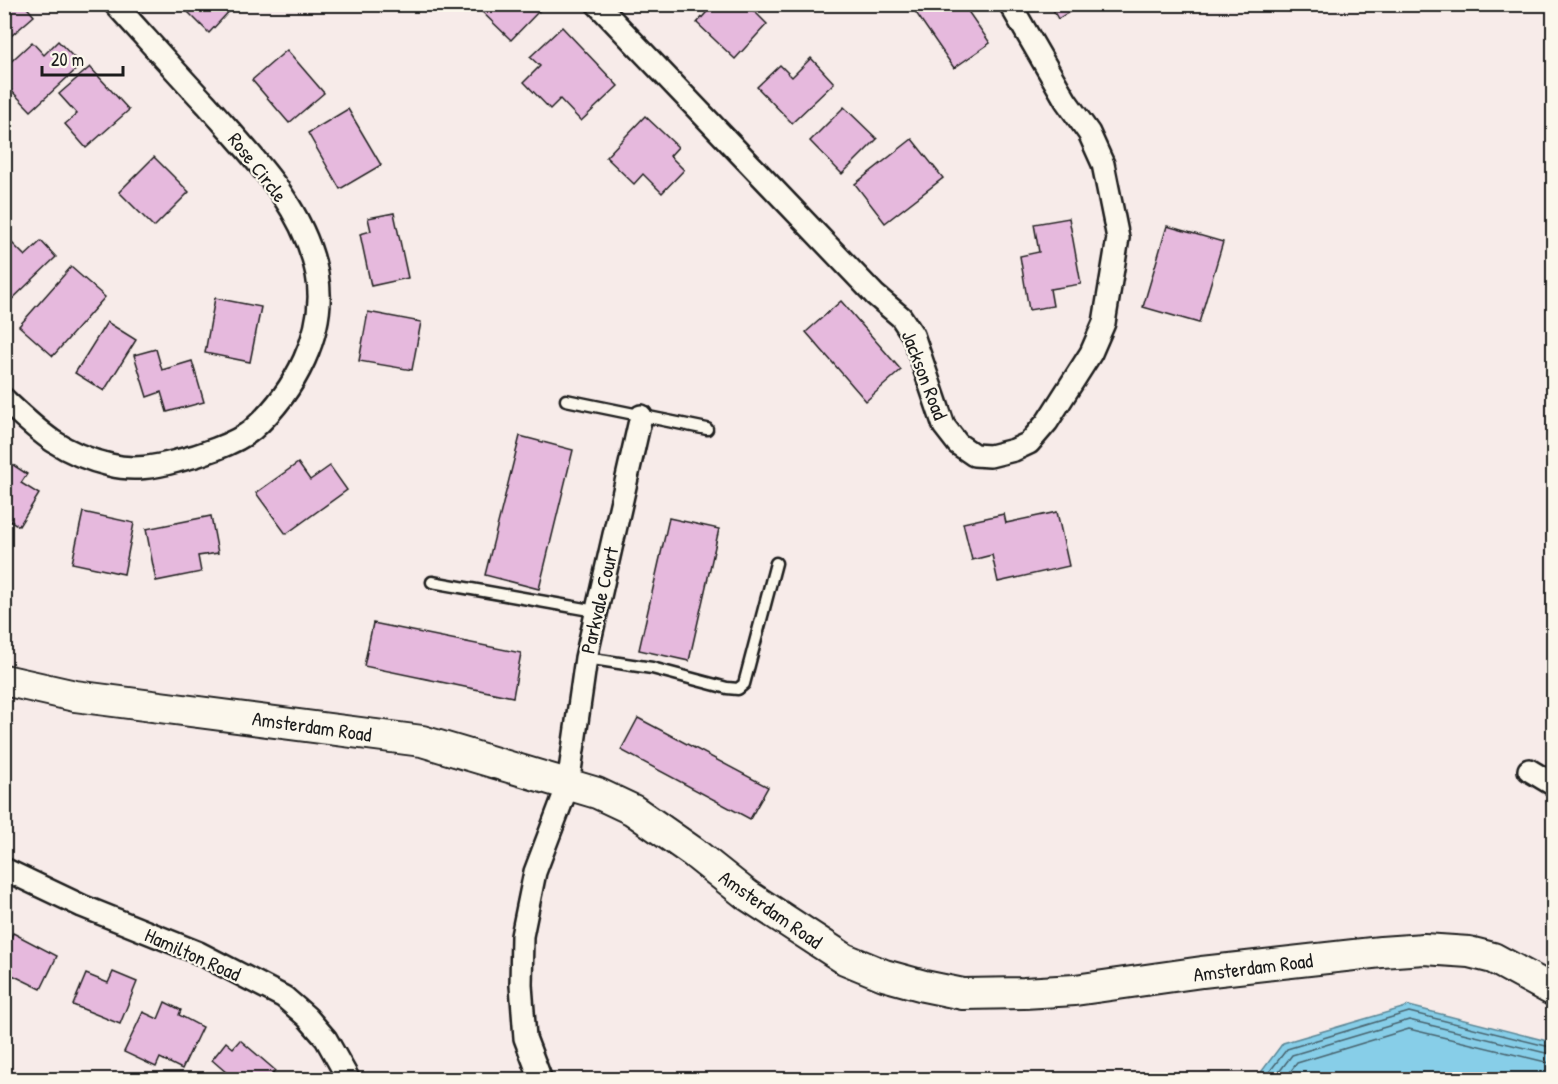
<svg xmlns="http://www.w3.org/2000/svg" width="1558" height="1084" viewBox="0 0 1558 1084" font-family="'Patrick Hand',sans-serif">
	<style>
		.water { fill: #87cee8; stroke: #5c8796; stroke-width: 1.5 }
		.lines { fill: none; stroke-linecap: round; stroke-linejoin: round }
		.shore { stroke: #47636e; stroke-width: 1.5 }
		.building { fill: #e6b9dd; stroke: #1c1c1c; stroke-width: 1.5 }
		.lane-casing { stroke: #1c1c1c; stroke-width: 15 }
		.street-casing { stroke: #1c1c1c; stroke-width: 26 }
		.secondary-casing { stroke: #1c1c1c; stroke-width: 34 }
		.lane { stroke: #fbf7ec; stroke-width: 10 }
		.street { stroke: #fbf7ec; stroke-width: 21 }
		.secondary { stroke: #fbf7ec; stroke-width: 30 }
		.labels { text-anchor: middle; dominant-baseline: central; stroke-width: 4.5; stroke-linejoin: round; paint-order: stroke }
		.street-label { font-size: 20px; fill: #1c1c1c; stroke: #fbf7ec }
	</style>
	<rect width="100%" height="100%" fill="#f7ebe9"/>
	<filter id="ink" filterUnits="userSpaceOnUse"><feTurbulence type="fractalNoise" baseFrequency=".0167" numOctaves="2"/><feDisplacementMap in="SourceGraphic" scale="12" xChannelSelector="R" yChannelSelector="G"/><feConvolveMatrix kernelMatrix="1 2 1 2 8 2 1 2 1" color-interpolation-filters="sRGB"/></filter>
	<g filter="url(#ink)">
		<!-- water -->
		<path class="water" d="M1409 1006 1551 1042 1553 1043V1079H1256L1283 1043Z"/>
		<g class="lines">
			<!-- shore -->
			<g class="shore">
				<path d="M1263 1080 1287 1049 1409 1012 1554 1048"/>
				<path d="M1273 1080 1292 1055 1409 1020 1554 1055"/>
				<path d="M1284 1080 1297 1063 1409 1029 1554 1064"/>
			</g>
		</g>
		<!-- building -->
		<g class="building">
			<path d="M4 4H24L34 16 4 42Z"/>
			<path d="M180 4H236L209 33Z"/>
			<path d="M474 4H535L540 10 511 40Z"/>
			<path d="M714 4H747L767 24 735 59 697 23Z"/>
			<path d="M910 4H963L990 43 954 68Z"/>
			<path d="M1050 4H1082L1058 19Z"/>
			<path d="M562 27 618 86 581 121 560 99 550 109 524 82 540 66 530 57Z"/>
			<path d="M58 41 81 65 31 111 4 83V68L32 42 44 55Z"/>
			<path d="M287 50 324 93 289 123 252 80Z"/>
			<path d="M811 58 834 83 792 123 757 87 780 65 792 77Z"/>
			<path d="M90 67 129 110 86 148 65 124 77 114 59 94Z"/>
			<path d="M844 107 877 139 842 174 810 141Z"/>
			<path d="M348 109 381 165 340 189 308 133Z"/>
			<path d="M645 116 678 147 670 156 684 170 662 193 643 174 634 184 606 157Z"/>
			<path d="M912 139 943 178 885 223 855 184Z"/>
			<path d="M154 157 189 192 154 227 119 192Z"/>
			<path d="M394 213 408 278 371 286 360 234 371 231 368 218Z"/>
			<path d="M1069 218 1081 284 1050 289 1053 306 1029 310 1020 256 1039 252 1034 224Z"/>
			<path d="M1167 226 1223 242 1199 323 1143 307Z"/>
			<path d="M41 241 56 257 5 306 4 250 12 243 25 256Z"/>
			<path d="M71 267 105 297 53 356 19 326Z"/>
			<path d="M215 298 261 307 250 362 205 353Z"/>
			<path d="M841 301 901 370 866 401 806 332Z"/>
			<path d="M368 312 421 322 412 370 359 361Z"/>
			<path d="M107 322 136 340 104 391 75 373Z"/>
			<path d="M156 349 162 370 192 361 204 402 167 412 161 392 147 397 134 355Z"/>
			<path d="M520 436 573 450 539 589 485 575Z"/>
			<path d="M4 459 27 474 21 483 39 494 19 526 4 517Z"/>
			<path d="M298 463 310 480 330 466 347 490 286 534 256 493Z"/>
			<path d="M83 512 134 523 124 574 72 563Z"/>
			<path d="M1057 512 1069 566 998 582 992 555 972 560 963 523 1004 514 1006 523Z"/>
			<path d="M211 516 218 553 198 556 201 572 156 581 146 529Z"/>
			<path d="M669 518 719 529 689 661 639 650Z"/>
			<path d="M373 623 521 653 513 697 364 666Z"/>
			<path d="M638 718 768 787 750 819 621 750Z"/>
			<path d="M13 933 57 956 41 989 4 971V951Z"/>
			<path d="M113 972 137 982 120 1024 73 1005 86 974 108 983Z"/>
			<path d="M165 1002 181 1010 179 1015 202 1027 182 1069 160 1058 156 1067 124 1052 143 1012 158 1019Z"/>
			<path d="M240 1040 275 1070 267 1080H235L212 1060 226 1042 233 1048Z"/>
		</g>
		<g class="lines">
			<defs>
				<g id="lane">
					<path d="M566 400 707 429"/>
					<path d="M432 582 596 611"/>
					<path d="M586 658 652 668 727 688 738 689 744 684 776 563"/>
				</g>
				<g id="street">
					<path d="M597 4 875 295 901 317 913 335 944 426 958 444 974 455 990 456 1014 450 1029 443 1047 422 1091 353 1104 323 1118 238 1103 164 1089 133 1066 101 1010 4"/>
					<path d="M4 399C40 433 60 453 110 465 133 471 155 467 177 461 198 456 235 444 252 430 294 393 328 331 317 274 304 206 251 155 207 105 176 72 146 38 115 4"/>
					<path d="M1529 770 1554 785"/>
					<path d="M4 869 82 906 199 953 284 997 307 1017 326 1039 349 1080"/>
					<path d="M541 1080 525 1038 521 985 522 936 535 872 568 785 586 658 641 416"/>
				</g>
				<path id="secondary" d="M4 680 75 696 422 741 597 793 633 810 693 852 747 895 845 959 884 975 924 986 963 994 1024 993 1075 990 1202 972 1381 952 1424 949 1469 952 1493 958 1554 991"/>
			</defs>
			<!-- lane casing -->
			<use href="#lane" class="lane-casing"/>
			<!-- street casing -->
			<use href="#street" class="street-casing"/>
			<!-- secondary casing -->
			<use href="#secondary" class="secondary-casing"/>
			<!-- lane -->
			<use href="#lane" class="lane"/>
			<!-- street -->
			<use href="#street" class="street"/>
			<!-- secondary -->
			<use href="#secondary" class="secondary"/>
		</g>
	</g>
	<g class="labels">
		<!-- street labels -->
		<g class="street-label">
			<text transform="translate(258 167) rotate(52)">Rose Circle</text>
			<text transform="translate(925 375) rotate(69)">Jackson Road</text>
			<text transform="translate(599 600) rotate(-77)">Parkvale Court</text>
			<text transform="translate(312 726) rotate(8)">Amsterdam Road</text>
			<text transform="translate(771 909) rotate(35)">Amsterdam Road</text>
			<text transform="translate(193 954) rotate(24)">Hamilton Road</text>
			<text transform="translate(1253 967) rotate(-7)">Amsterdam Road</text>
		</g>
	</g>
	<!-- margin -->
	<rect width="1558" height="1084" fill="none" stroke="#fbf7ec" stroke-width="24"/>
	<rect x="12" y="12" width="1534" height="1060" fill="none" stroke="#1c1c1c" stroke-width="2" filter="url(#ink)"/>
	<!-- scale -->
	<path d="M42 66v9h81v-9" fill="none" stroke="#1c1c1c" stroke-width="3"/>
	<text x="51" y="66" font-size="18" fill="#1c1c1c" stroke="#fbf7ec" stroke-width="4.5" paint-order="stroke">20 m</text>
</svg>
